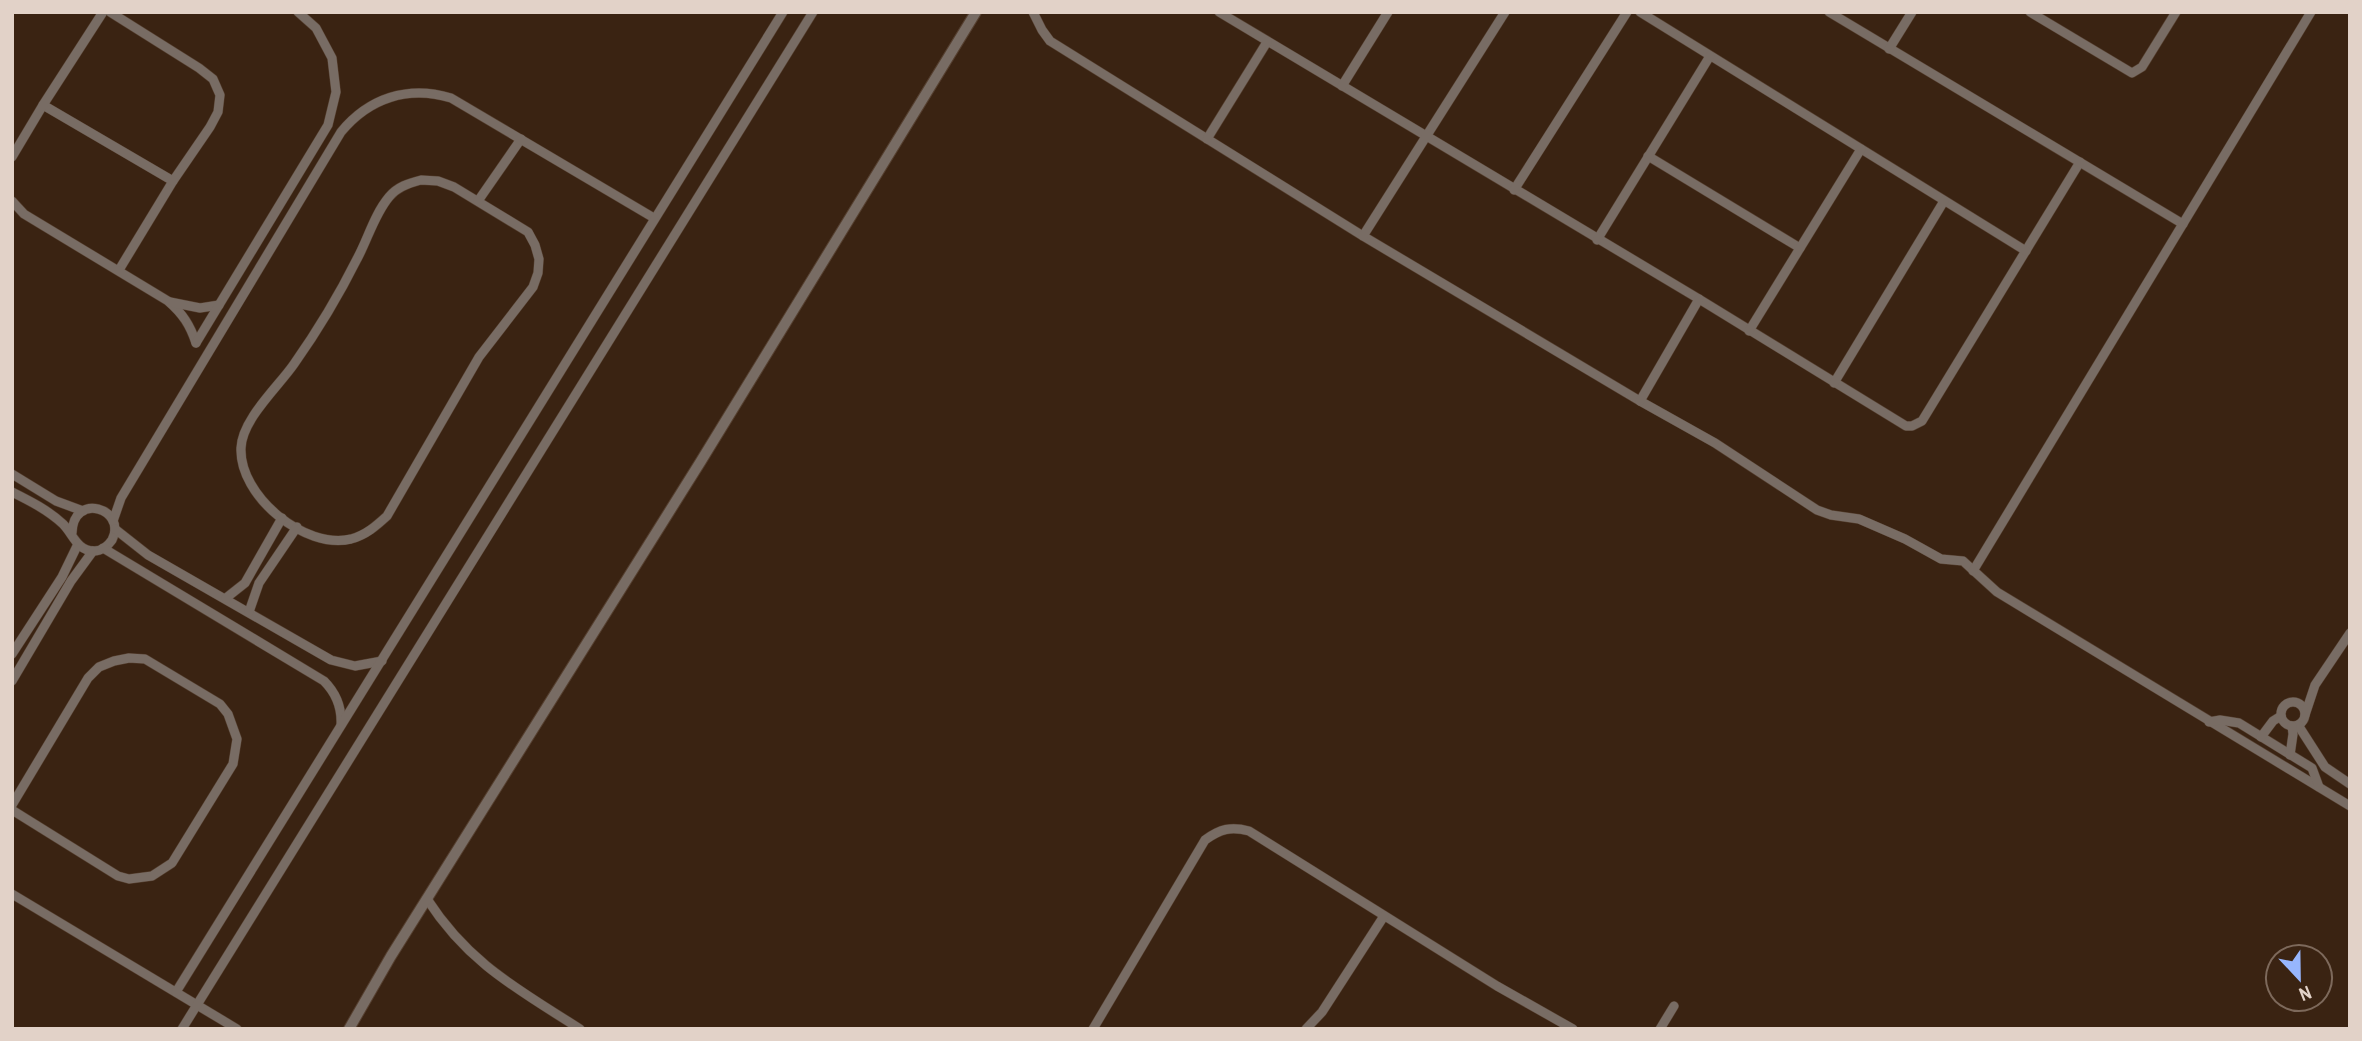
<svg xmlns="http://www.w3.org/2000/svg" width="2362" height="1041" viewBox="0 0 2362 1041" font-family="'Archivo Narrow',sans-serif">
	<style>
		.lines { fill: none; stroke-linecap: round; stroke-linejoin: round }
		.minor-casing { stroke: #553f2f; stroke-width: 10 }
		.tertiary-casing { stroke: #553f2f; stroke-width: 12 }
		.minor { stroke: #786c64; stroke-width: 9 }
		.tertiary { stroke: #786c64; stroke-width: 10 }
	</style>
	<rect width="100%" height="100%" fill="#3a2312"/>
	<g class="lines">
		<defs>
			<g id="minor">
				<path d="M110 12 199 68 213 79 220 95 218 112 210 127 173 181 119 270"/>
				<path d="M1033 12 1042 30 1050 41 1363 236 1640 401 1715 443 1817 510 1831 515 1859 519 1905 539 1941 559 1963 561 1997 592 2350 806"/>
				<path d="M1219 12 1699 299 1906 426H1912L1922 421 2080 162"/>
				<path d="M1640 12 2026 251"/>
				<path d="M1829 12 2183 224"/>
				<path d="M2030 12 2132 73 2142 67 2176 12"/>
				<path d="M1889 49 1912 12"/>
				<path d="M1342 86 1388 12"/>
				<path d="M43 105 173 181"/>
				<path d="M1207 139 1267 42"/>
				<path d="M1648 156 1800 248"/>
				<path d="M12 157 43 105 103 12"/>
				<path d="M421 180 438 181 454 187 528 232 535 245 539 259 538 273 533 287 479 357 387 516C376 526 366 535 351 539 305 550 239 496 241 448 242 419 279 386 294 364 318 330 339 295 357 259 368 239 374 215 389 197 397 187 409 183 421 180Z"/>
				<path d="M1514 190 1627 12"/>
				<path d="M12 201 24 214 168 301C183 314 190 325 196 343"/>
				<path d="M478 201 521 139"/>
				<path d="M1363 236 1505 12"/>
				<path d="M1597 240 1710 56"/>
				<path d="M170 302 200 308 219 305"/>
				<path d="M1749 331 1861 149"/>
				<path d="M196 343 328 125 336 92 332 58 316 28 298 12"/>
				<path d="M1834 383 1944 201"/>
				<path d="M1640 401 1699 299"/>
				<path d="M12 474 56 501 83 511"/>
				<path d="M12 492C30 501 48 510 63 524 73 534 77 551 94 551 101 551 108 546 112 540 128 509 73 491 72 533"/>
				<path d="M113 521 121 498 341 132C369 98 408 85 451 98L654 218"/>
				<path d="M115 529 148 555 331 660 355 666 382 661"/>
				<path d="M103 548 324 681C336 693 342 707 341 725"/>
				<path d="M1973 571 2311 12"/>
				<path d="M226 598 245 583 282 518"/>
				<path d="M249 612 259 583 297 527"/>
				<path d="M12 654 62 577 78 544"/>
				<path d="M12 681 71 581 93 551"/>
				<circle cx="2293" cy="714" r="12"/>
				<path d="M2305 715 2315 685 2350 633"/>
				<path d="M2209 722 2220 720 2239 723 2312 768 2319 787"/>
				<path d="M2298 725 2325 767 2350 784"/>
				<path d="M2261 737 2273 721 2281 716"/>
				<path d="M2290 755 2293 734 2292 726"/>
				<path d="M12 805 88 678 99 667 114 661 129 658 145 659 220 704 228 714 237 739 233 764 172 863 152 876 129 879 118 876 12 810"/>
				<path d="M12 894 237 1029"/>
				<path d="M427 899C469 964 518 989 580 1029"/>
				<path d="M176 992 783 12"/>
				<path d="M182 1029 813 12"/>
				<path d="M1093 1029 1205 840C1220 829 1231 826 1249 831L1497 986 1573 1029"/>
				<path d="M1306 1029 1322 1012 1384 916"/>
				<path d="M1660 1029 1674 1006"/>
			</g>
			<path id="tertiary" d="M349 1029 391 956 701 461 976 12"/>
		</defs>
		<!-- minor casing -->
		<use href="#minor" class="minor-casing"/>
		<!-- tertiary casing -->
		<use href="#tertiary" class="tertiary-casing"/>
		<!-- minor -->
		<use href="#minor" class="minor"/>
		<!-- tertiary -->
		<use href="#tertiary" class="tertiary"/>
	</g>
	<!-- border -->
	<rect width="2362" height="1041" fill="none" stroke="#e2d2c8" stroke-width="28"/>
	<!-- north arrow -->
	<g transform="translate(2299 978) rotate(158)"><circle r="33" fill="#3a2312" stroke="#7d695b" stroke-width="2"/>
	<path d="M0-5L12 26L0 18L-12 26Z" fill="#97b6fd"/>
	<text y="-10" font-size="19" font-weight="bold" text-anchor="middle" fill="#e2d2c8">N</text>
	</g>
</svg>
